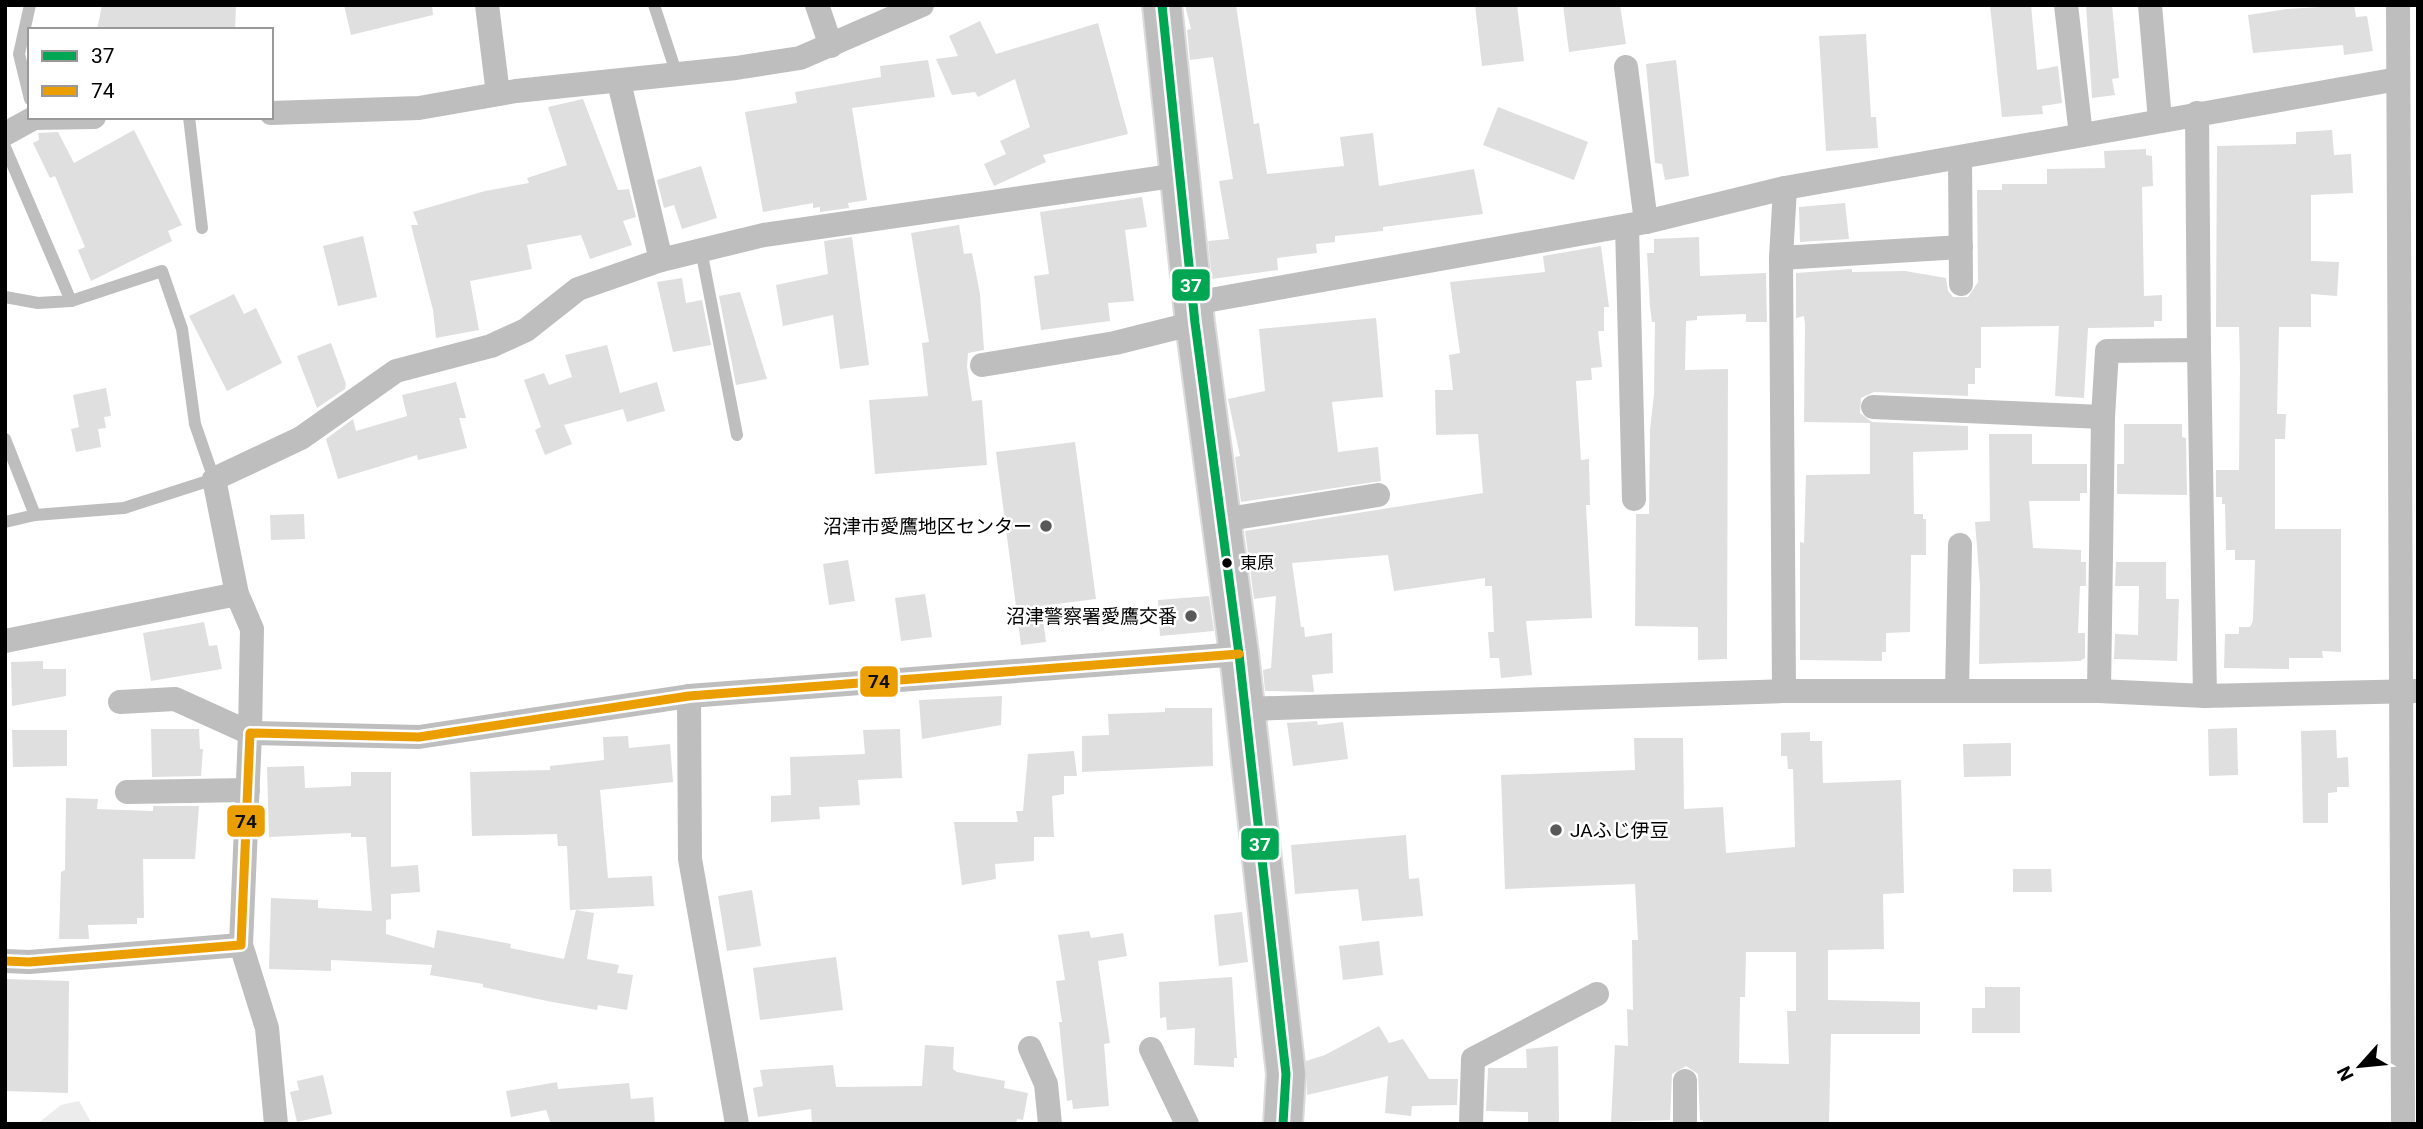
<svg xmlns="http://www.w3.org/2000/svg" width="2423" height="1129" viewBox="0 0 2423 1129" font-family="Roboto,'Noto Sans JP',sans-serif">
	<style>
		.green { fill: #ececec }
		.building { fill: #dfdfdf; fill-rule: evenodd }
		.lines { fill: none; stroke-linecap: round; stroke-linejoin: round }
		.primary-casing { stroke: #dbdbdb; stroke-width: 42 }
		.service { stroke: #bebebe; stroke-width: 12 }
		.minor { stroke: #bebebe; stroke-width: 24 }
		.primary { stroke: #bebebe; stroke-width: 38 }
		.bus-1-casing { stroke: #fff; stroke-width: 14 }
		.bus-2-casing { stroke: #fff; stroke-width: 14 }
		.bus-1 { stroke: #00a651; stroke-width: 9 }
		.bus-2 { stroke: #eb9e00; stroke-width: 9 }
		.poi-dot { fill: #595959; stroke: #fff; stroke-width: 2.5 }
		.bus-dot { fill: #000; stroke: #fff; stroke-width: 2.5 }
		.labels { text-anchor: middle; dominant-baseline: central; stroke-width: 5; stroke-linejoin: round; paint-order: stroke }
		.bus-label { font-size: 17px; fill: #000; stroke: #fff; text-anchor: start }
		.poi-label { font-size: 19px; fill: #000; stroke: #fff; text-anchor: end }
		.line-badge { stroke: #fff; stroke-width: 2.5 }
		.badge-label { font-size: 19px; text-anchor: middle; font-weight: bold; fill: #fff }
		.pale-badge-label { font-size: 19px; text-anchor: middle; font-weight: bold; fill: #111 }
	</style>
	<rect width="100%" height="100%" fill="#fff"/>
	<!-- green -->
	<path class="green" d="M79 1101 92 1124H37L61 1105Z"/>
	<!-- building -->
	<g class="building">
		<path d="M102 5H236L235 30H97Z"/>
		<path d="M344 5H432L433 15 351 35Z"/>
		<path d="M1185 5H1236L1254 124 1259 123 1267 174 1344 166 1340 137 1373 133 1379 186 1474 169 1483 214 1383 227V231L1335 236V242L1316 244 1317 253 1277 258 1278 270 1212 279 1208 241 1229 239 1219 181 1233 179 1213 57 1190 60 1187 30 1191 29Z"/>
		<path d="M1475 5H1517L1524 61 1482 66Z"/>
		<path d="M1563 5H1620L1626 44 1569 52Z"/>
		<path d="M1990 5H2031L2037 70 2058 66 2062 103 2042 106 2043 114 2002 117Z"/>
		<path d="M2086 5H2112L2119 78 2112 79 2115 95 2092 98Z"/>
		<path d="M2354 5 2356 17 2367 16 2373 51 2344 55 2343 45 2253 53 2248 15 2287 9Z"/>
		<path d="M980 21 996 54 1098 23 1128 134 1043 155 1046 162 994 186 984 164 1006 154 1000 141 1030 127 1015 79 978 97 975 92 952 95 936 59 958 56 949 36Z"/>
		<path d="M1866 34 1871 117H1876L1878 148 1826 151 1819 36Z"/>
		<path d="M928 60 935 97 852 108 867 200 848 203 849 208 820 212V207L813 208V203L763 212 745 112 797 103 795 92 881 77 880 66Z"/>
		<path d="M1676 60 1689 176 1665 180 1662 164 1655 163 1646 64Z"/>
		<path d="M583 99 618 190 629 189 636 217 623 221 632 245 590 259 581 235 527 245 532 269 470 281 479 330 436 338 433 310 411 225H418L413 212 485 191 529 183 527 178 567 165 548 107Z"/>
		<path d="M1498 107 1588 142 1574 180 1483 145Z"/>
		<path d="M134 130 182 225 168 231 172 241 91 281 78 250 85 247 55 176 50 178 33 143 39 140 38 133 58 132 74 163Z"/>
		<path d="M2332 130 2334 155 2351 154 2353 193 2311 195V261L2339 262 2337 296 2311 294V327H2279L2277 414H2286L2285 439H2275V529H2341V652L2322 651 2323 658H2289V669L2224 668 2225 634H2239V627H2250L2253 621 2255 560H2235V550H2226L2225 504H2222V497H2216V470H2239L2240 368 2239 327H2216L2217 146 2296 144V132Z"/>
		<path d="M2146 149V155L2152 156 2153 186 2142 187 2144 296 2162 295V321H2154V327L2088 328 2084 398 2055 396 2059 326 1981 327V368H1975V384H1968V396L1874 392 1861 398 1860 413 1872 422 1968 426V450L1913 452 1914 514H1923V519H1926V555H1911L1910 632 1886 633V652H1882V661L1800 660V542L1804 543 1806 475 1870 474V423L1804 422 1805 324 1804 316 1796 318V273L1852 269V272L1905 271 1946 278 1948 291 1953 297H1968L1978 282 1977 190H2002V184H2047V169L2105 168 2104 151Z"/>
		<path d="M701 166 717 218 682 229 674 205 664 208 657 180Z"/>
		<path d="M1142 197 1147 227 1125 230 1134 301 1108 303 1110 321 1041 330 1034 276 1049 274 1040 212Z"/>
		<path d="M1845 203 1849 239 1800 242 1799 207Z"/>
		<path d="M959 225 964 254 972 253 980 294 984 350 968 353 967 367 972 401 982 400 987 465 875 474 869 400 928 396 922 343 929 342 911 233Z"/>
		<path d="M363 236 377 297 338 306 323 246Z"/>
		<path d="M852 237 869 365 840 369 833 315 783 326 776 285 828 274 824 241Z"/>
		<path d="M1699 237 1700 276 1766 273 1767 322H1746V314L1697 316V320L1686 321 1685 370 1728 369 1727 659 1698 660V627L1635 626 1636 514H1649L1650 430 1654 394 1655 322H1652L1650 307 1647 253H1654V239Z"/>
		<path d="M1601 246 1609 307H1604V331H1598L1602 367 1591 368 1592 380 1576 381 1581 460 1589 459 1590 505H1586L1592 618 1526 621 1532 675 1501 678 1499 658H1490L1488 632H1494L1492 586H1485V578L1394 591 1388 555 1292 563 1301 627H1304L1305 637 1332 633 1333 673 1312 675 1314 692 1265 691 1263 670 1271 668 1276 596 1254 599 1245 531 1483 493 1478 434 1436 435 1435 390H1453L1449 355 1460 353 1450 282 1545 272 1543 256Z"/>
		<path d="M682 278 686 303 702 300 711 345 673 352 657 282Z"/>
		<path d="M740 292 767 379 736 385 719 296Z"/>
		<path d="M234 294 244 314 256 308 282 363 227 391 189 316Z"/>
		<path d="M1376 318 1383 397 1332 402 1338 452 1378 447 1381 481 1241 502 1235 457 1240 456 1228 399 1265 391 1259 329Z"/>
		<path d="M331 343 346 384 345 389 317 408 297 356Z"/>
		<path d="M607 345 620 393 657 382 665 411 627 422 623 409 564 425 572 444 545 455 535 430 541 427 524 380 544 373 549 385 572 377 565 355Z"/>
		<path d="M456 382 466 418H459L467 448 418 460 417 455 338 479 326 439 353 419 356 431 407 416 402 395Z"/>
		<path d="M106 388 111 416 104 417 106 428 98 429 101 447 76 452 71 429 79 427 73 395Z"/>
		<path d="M2124 424H2182V437L2186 438 2187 495 2117 494V464H2124Z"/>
		<path d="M1989 434H2032V464H2087V493H2080V501H2029L2033 548 2081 550V562H2086V586H2080L2078 633H2085V658L2080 661 1979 664 1980 585 1975 522 1990 521Z"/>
		<path d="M1075 442 1096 599 1041 606 1046 642 1021 645 996 452Z"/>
		<path d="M304 514 305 539 271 540 270 515Z"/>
		<path d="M848 560 855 601 829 605 823 564Z"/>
		<path d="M2116 562H2166V599H2179L2177 661 2114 659 2115 634 2138 635 2139 586H2115Z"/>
		<path d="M925 594 932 637 901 641 895 598Z"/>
		<path d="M1209 596 1214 631 1160 636 1158 600Z"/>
		<path d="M204 622 209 646 217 645 222 669 151 681 143 633Z"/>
		<path d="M43 661V669H66V696L12 706 11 662Z"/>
		<path d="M1002 696 1001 725 922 739 919 700Z"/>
		<path d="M1165 708H1212L1213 766 1082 772V736L1109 735 1108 714 1165 712Z"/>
		<path d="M1317 721 1318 725 1343 722 1348 759 1293 766 1287 723Z"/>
		<path d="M2237 728 2238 775 2209 776 2208 729Z"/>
		<path d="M151 729H199L200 749H203L201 776 152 777Z"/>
		<path d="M900 729 902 778 858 780 860 805 819 807 820 819 771 822V796L791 795 790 757 865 754 863 730Z"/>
		<path d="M12 730H67V766L13 767Z"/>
		<path d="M2336 730 2337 758 2348 757 2349 787H2337V792L2328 793V823H2303L2301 731Z"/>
		<path d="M1810 732V741H1822L1823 783 1901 780 1904 893 1883 894 1884 949 1828 950V1000L1920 1002V1034H1831L1829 1124H1703V1120H1700L1698 1074 1686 1066 1672 1074 1670 1120 1611 1122 1615 1045 1628 1046 1627 1009 1633 1010 1632 940H1638L1635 884 1505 889 1501 775 1635 770 1634 738H1683L1684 809 1723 807 1726 853 1795 847 1793 769H1788L1787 756H1781V733ZM1746 952H1796V1011H1787L1789 1064 1739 1063 1740 997H1745Z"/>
		<path d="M628 736 629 748 670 744 673 782 600 790 608 878 652 876 654 906 570 910 567 846H558L557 834 472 836 470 772 550 770V766L604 760 603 737Z"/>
		<path d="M2011 743V776L1964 777 1963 744Z"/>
		<path d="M1074 751 1077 776H1064V794L1052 796 1054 837H1034V861L995 864 996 879 962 885 954 822H1018L1016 811H1023L1028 754Z"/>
		<path d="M304 766 305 788 351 786V772H391V867L418 865 420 892 391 894V919L386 920V934L434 948 437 930 511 944 510 948 564 959 576 910 594 913 587 959 619 965 617 973 633 975 627 1010 598 1005 597 1010 547 1001 483 987V984L430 975 432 965 331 960V971L269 969 271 898 318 900V908L372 911 366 837H351V833L269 837 267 767Z"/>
		<path d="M66 798 98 799 97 809 153 811V806H199L195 859H143L144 918H137V924L88 925 89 939H59L61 872 65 870Z"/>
		<path d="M1406 835 1409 879 1419 878 1423 916 1362 921 1358 889 1295 894 1291 845Z"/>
		<path d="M2013 869H2051L2052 892H2013Z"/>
		<path d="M752 890 761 946 727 951 718 896Z"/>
		<path d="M1242 912 1248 962 1219 966 1214 915Z"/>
		<path d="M1089 931 1091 938 1123 933 1127 956 1098 961 1110 1043 1104 1044 1109 1106 1073 1109 1072 1100 1067 1101 1059 1022H1062L1056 981 1065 980 1058 935Z"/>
		<path d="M1379 941 1383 975 1343 980 1339 946Z"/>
		<path d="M836 957 843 1010 760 1020 753 968Z"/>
		<path d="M1232 977 1237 1058H1234V1067L1194 1065 1195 1028 1167 1030 1166 1017 1160 1018 1159 982Z"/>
		<path d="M5 979 69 981 68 1093 5 1091Z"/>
		<path d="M1985 987H2020V1033H1972V1008H1985Z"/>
		<path d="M1379 1026 1389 1043 1403 1039 1429 1079H1458L1457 1105 1412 1106 1411 1116 1385 1113 1388 1076 1307 1095 1306 1061 1325 1055Z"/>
		<path d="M925 1045 954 1047 953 1069 957 1072 1005 1081 1004 1088 1028 1093 1023 1120 1017 1119 1016 1124H812L811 1109 758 1117 753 1088 763 1086 760 1070 833 1065 836 1087 922 1086Z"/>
		<path d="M1558 1046 1559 1124H1528V1112L1486 1111 1488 1068H1527L1526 1049Z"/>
		<path d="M323 1075 332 1114 297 1122 290 1092 299 1090 297 1081Z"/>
		<path d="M557 1082 558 1089 629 1083 631 1099 653 1097 655 1124H551L546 1110 511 1117 506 1091Z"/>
	</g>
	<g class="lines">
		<defs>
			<path id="primary" d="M1162 5 1195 323 1239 654 1286 1074 1283 1124"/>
		</defs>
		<!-- primary casing -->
		<use href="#primary" class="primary-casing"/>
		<!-- service -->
		<g class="service">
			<path d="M654 5 677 75"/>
			<path d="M30 99 19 54 30 5"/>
			<path d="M189 117 202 228"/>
			<path d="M5 147 71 301 38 303 5 297"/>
			<path d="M701 250 737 435"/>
			<path d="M5 439 35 515"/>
			<path d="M5 522 35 515 124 508 214 479 195 424 182 329 162 271 71 301"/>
		</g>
		<!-- minor -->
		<g class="minor">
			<path d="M487 5 498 94"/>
			<path d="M817 5 831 46"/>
			<path d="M2066 5 2081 135"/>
			<path d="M2150 5 2160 120"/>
			<path d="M2398 5 2403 1124"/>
			<path d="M1626 67 1646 222"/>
			<path d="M619 82 661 260"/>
			<path d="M271 113 419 108 516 91 736 68 800 58 922 5"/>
			<path d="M2197 113 2199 350"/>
			<path d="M5 134 34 118 94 117"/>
			<path d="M1960 159 1961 284"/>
			<path d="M1627 226 1634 499"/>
			<path d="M1781 258 1961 247"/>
			<path d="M1194 303 1646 222 1785 188 2398 79"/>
			<path d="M982 365 1115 343 1195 323"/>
			<path d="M1873 407 2103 417"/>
			<path d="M1222 520 1378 495"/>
			<path d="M5 641 237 594"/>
			<path d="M1784 691 1781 258 1785 188"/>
			<path d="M1957 691 1960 545"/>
			<path d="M2099 691 2103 417 2107 351 2199 350 2205 696"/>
			<path d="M689 696 690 859 737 1124"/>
			<path d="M120 702 175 699 250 733 252 629 237 594 214 479 301 438 396 371 491 346 526 330 578 289 661 260 764 235 1179 175"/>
			<path d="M1246 709 1784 691H2099L2205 696 2418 691"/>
			<path d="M127 792 248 790"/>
			<path d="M241 945 267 1028 276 1124"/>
			<path d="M5 961 29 962 241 945 250 733 419 737 689 696 1239 654"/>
			<path d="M1030 1048 1046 1084 1050 1124"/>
			<path d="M1151 1049 1187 1124"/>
			<path d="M1471 1124 1473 1059 1597 994"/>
			<path d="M1685 1124V1081"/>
		</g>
		<!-- primary -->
		<use href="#primary" class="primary"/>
		<defs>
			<path id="bus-1" d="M1162 5 1195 323 1239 654 1286 1074 1283 1124"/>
			<path id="bus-2" d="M5 961 29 962 241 945 250 733 419 737 689 696 1239 654"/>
		</defs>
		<!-- bus-1 casing -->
		<use href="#bus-1" class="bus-1-casing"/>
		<!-- bus-2 casing -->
		<use href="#bus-2" class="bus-2-casing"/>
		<!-- bus-1 -->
		<use href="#bus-1" class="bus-1"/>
		<!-- bus-2 -->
		<use href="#bus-2" class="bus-2"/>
	</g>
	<!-- markers -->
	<g class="poi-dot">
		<circle cx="1046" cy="526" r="7"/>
		<circle cx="1191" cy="616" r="7"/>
		<circle cx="1556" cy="830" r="7"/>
	</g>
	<circle class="bus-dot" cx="1227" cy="563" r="6"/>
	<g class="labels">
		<!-- bus labels -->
		<g class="bus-label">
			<text x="1240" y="563">東原</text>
		</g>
		<!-- poi labels -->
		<g class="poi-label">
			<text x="1032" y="526">沼津市愛鷹地区センター</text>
			<text x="1177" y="616">沼津警察署愛鷹交番</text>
			<text x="1570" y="830" text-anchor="start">JAふじ伊豆</text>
		</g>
	</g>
	<g class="line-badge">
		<rect x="1171" y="268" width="40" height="34" rx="7" fill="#00a651"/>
		<rect x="859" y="665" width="40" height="33" rx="7" fill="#eb9e00"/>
		<rect x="226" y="804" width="40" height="34" rx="7" fill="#eb9e00"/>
		<rect x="1240" y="827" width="40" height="34" rx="7" fill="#00a651"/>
	</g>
	<g class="badge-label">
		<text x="1191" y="292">37</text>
		<text x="1260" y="851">37</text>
	</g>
	<g class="pale-badge-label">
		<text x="879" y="688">74</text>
		<text x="246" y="828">74</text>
	</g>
	<!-- border -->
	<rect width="2423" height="1129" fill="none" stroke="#000000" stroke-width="14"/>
	<!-- legend -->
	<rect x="28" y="28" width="245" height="91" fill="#ffffff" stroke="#999999" stroke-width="2"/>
	<rect x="42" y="51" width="35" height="10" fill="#00a651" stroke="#999999" stroke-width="2"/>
	<text x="91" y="63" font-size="21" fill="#000000">37</text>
	<rect x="42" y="86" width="35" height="10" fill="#eb9e00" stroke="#999999" stroke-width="2"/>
	<text x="91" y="98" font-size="21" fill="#000000">74</text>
	<!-- north arrow -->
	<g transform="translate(2360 1066) rotate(243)" stroke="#ffffff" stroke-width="5" paint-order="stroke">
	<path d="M0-5L12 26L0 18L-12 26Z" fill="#000000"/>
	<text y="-10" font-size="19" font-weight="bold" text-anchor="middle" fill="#000000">N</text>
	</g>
</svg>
